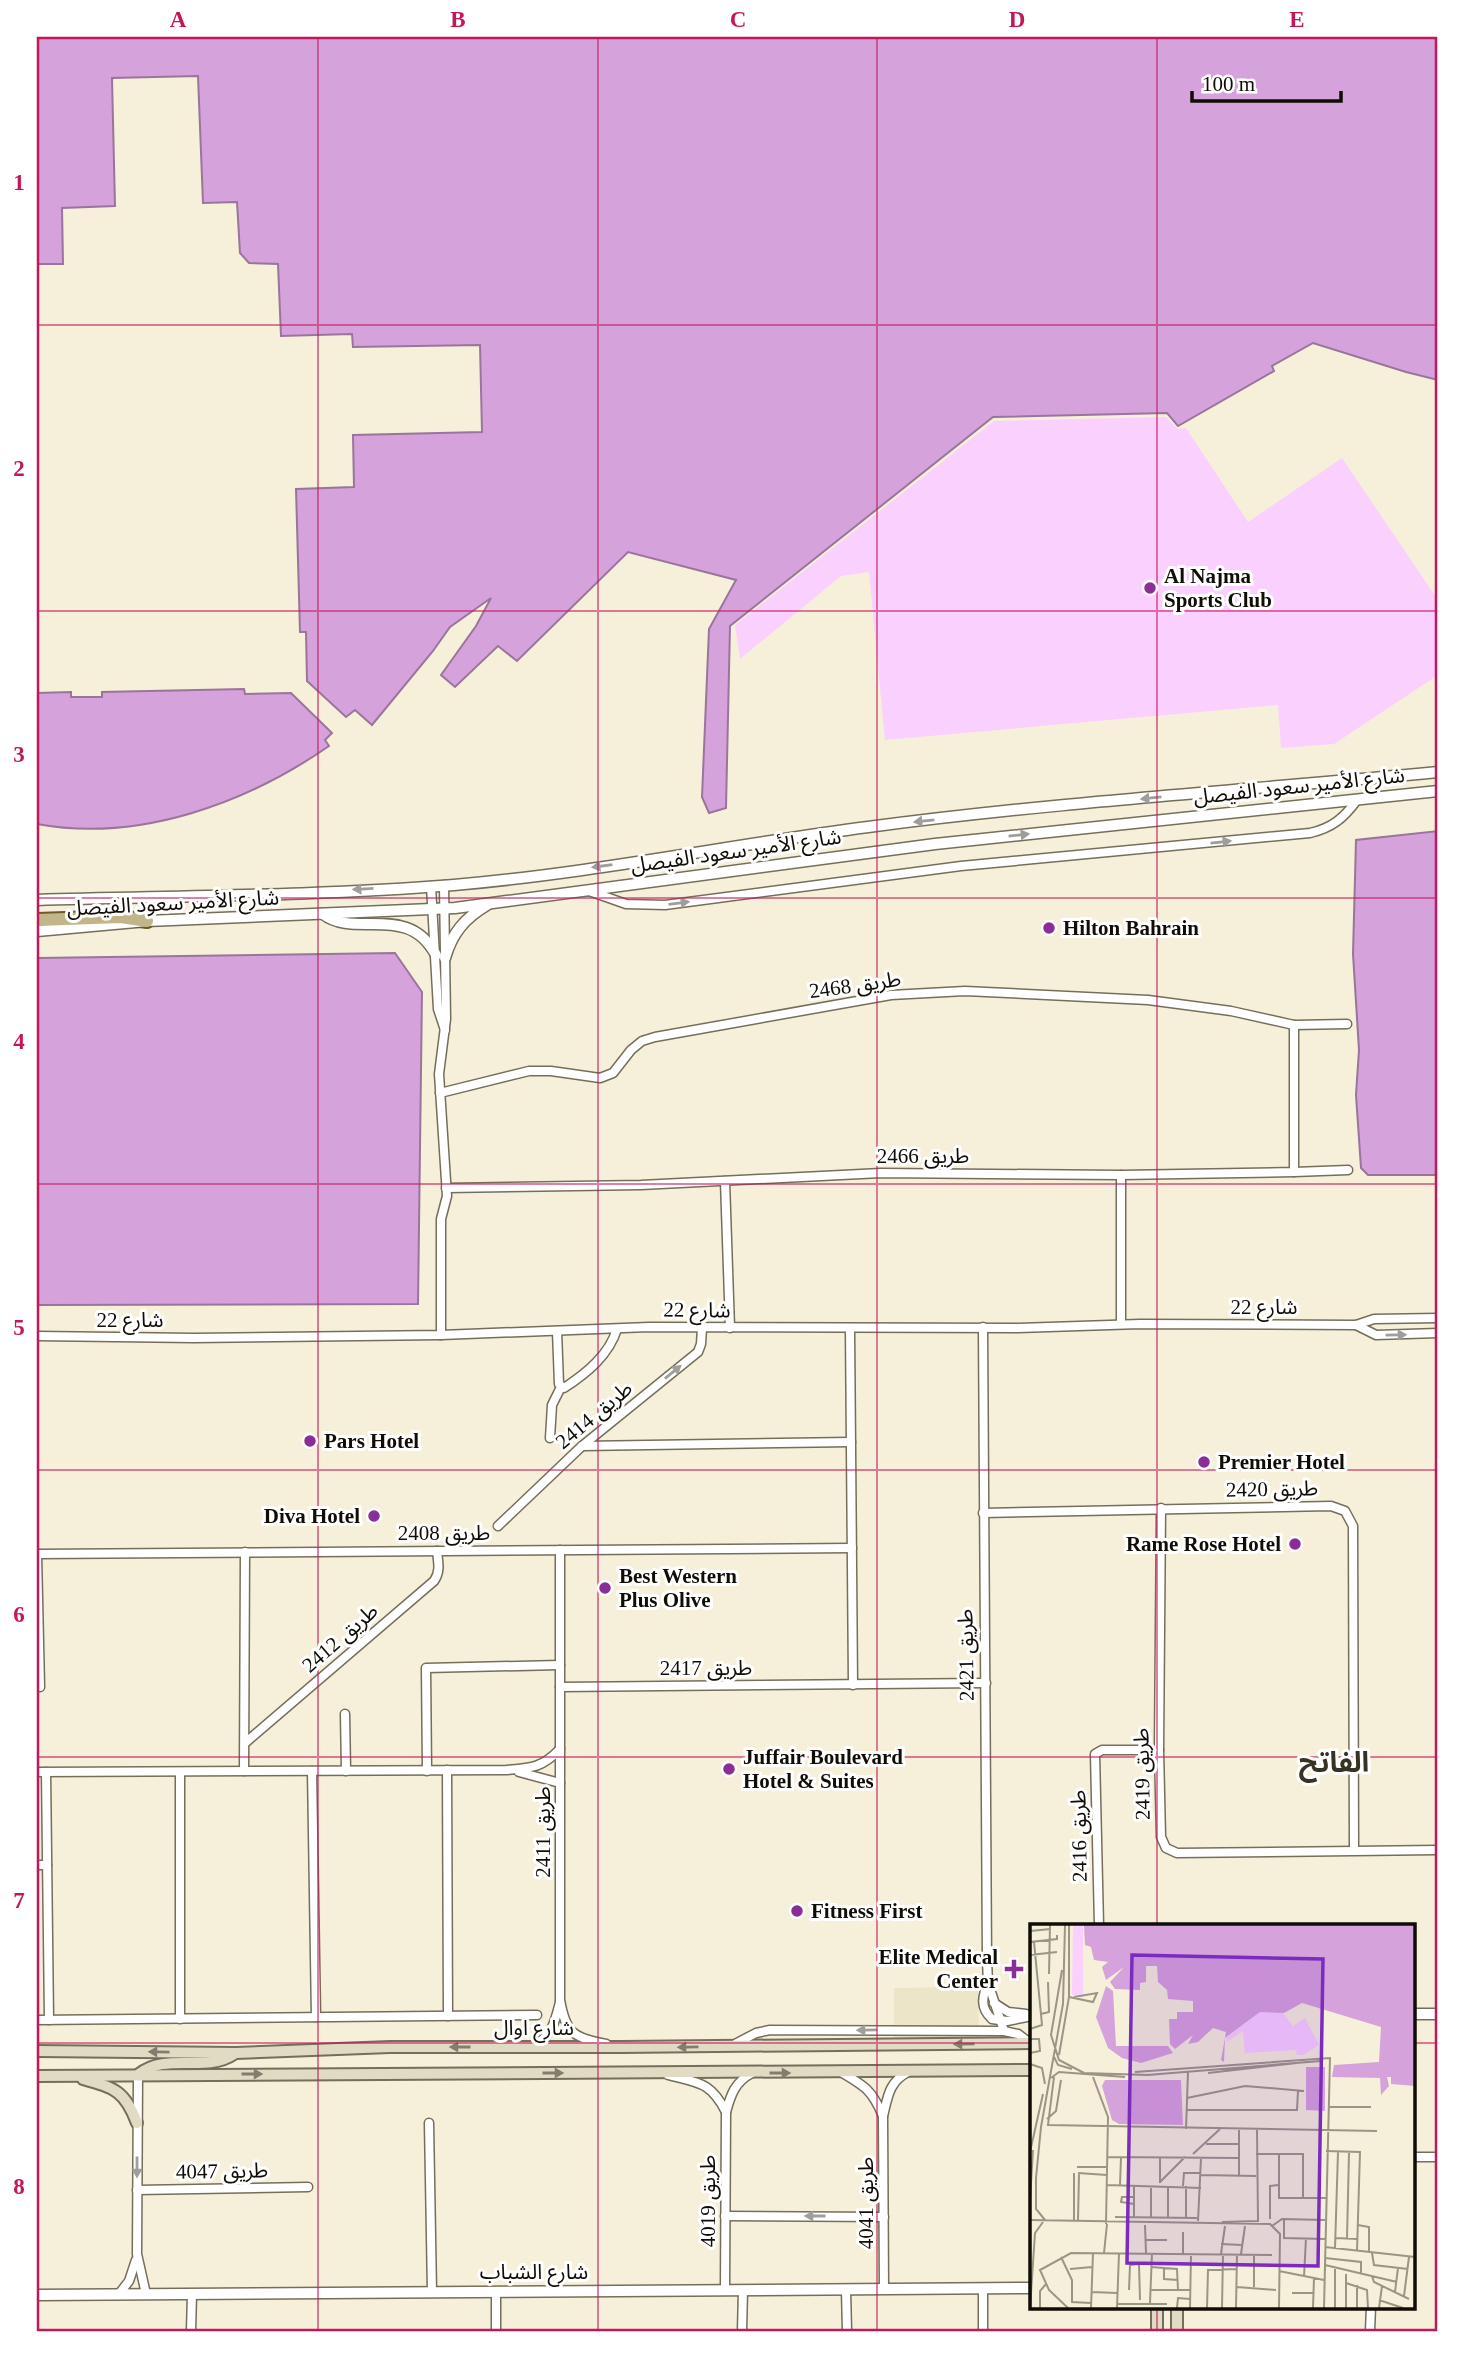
<svg xmlns="http://www.w3.org/2000/svg" width="1475" height="2368" viewBox="0 0 1475 2368" font-family="'Times New Roman','Noto Sans Arabic',serif">
	<style>
		.built { fill: #ece5c8 }
		.green { fill: #fad0ff }
		.water { fill: #d5a2db; stroke: #9a759b; stroke-width: 2 }
		.lines { fill: none; stroke-linecap: round; stroke-linejoin: round }
		.minor-casing { stroke: #746e5b; stroke-width: 11 }
		.tertiary-casing { stroke: #746e5b; stroke-width: 13 }
		.secondary-casing { stroke: #746e5b; stroke-width: 14 }
		.primary-casing { stroke: #695c28; stroke-width: 16 }
		.minor { stroke: #fff; stroke-width: 8 }
		.tertiary { stroke: #fff; stroke-width: 10 }
		.secondary { stroke: #e1dbc4; stroke-width: 10 }
		.primary { stroke: #c2b689; stroke-width: 12 }
		.oneway { fill: #9f9e9b }
		.oneway2 { fill: #827e6e }
		.grid { fill: none; stroke: #c2185b; stroke-width: 2; stroke-opacity: 0.55 }
		.poi-dot { fill: #8a2d97; stroke: #fff; stroke-width: 2.5 }
		.labels { text-anchor: middle; dominant-baseline: central; stroke-width: 6; stroke-linejoin: round; paint-order: stroke }
		.poi-label { font-size: 21px; font-weight: bold; fill: #0f0d06; stroke: #fff; text-anchor: start }
		.street-label { font-size: 21px; fill: #0f0d06; stroke: #fff }
		.district-label { font-size: 28px; font-weight: bold; fill: #373221; stroke: #fff }
		.inset-road { fill: none; stroke: #9a9585; stroke-width: 2 }
		.view { fill: #7b2cbf; fill-opacity: 0.15; stroke: #7b2cbf; stroke-width: 3.5 }
		.inset-edge { fill: none; stroke: #0f0d06; stroke-width: 3.5 }
		.neatline { fill: none; stroke: #c2185b; stroke-width: 2.5 }
		.grid-label { font-size: 23px; text-anchor: middle; font-weight: bold; fill: #c2185b }
	</style>
	<rect width="100%" height="100%" fill="#f6f0da"/>
	<!-- built -->
	<path class="built" d="M978 1987 979 2039 894 2040V1988Z"/>
	<!-- green -->
	<path class="green" d="M1166 417 1178 429 1186 428 1248 522 1342 458 1438 600V675L1334 744 1281 748 1278 705 885 740 869 572 841 576 740 659 735 625 994 421Z"/>
	<!-- water -->
	<g class="water">
		<path d="M37 37H1438V380L1406 372 1313 343 1272 366 1274 371 1178 426 1167 413 993 417 730 626 726 808 709 813 702 797 709 629 736 580 628 552 517 661 498 646 455 687 441 675 476 626 491 598 450 627 433 651 372 725 355 710 346 717 307 681 306 632H300L296 489 354 487 353 435 482 432 480 345 353 347 352 334 281 336 278 264 249 263 240 253 237 202 203 203 198 76 112 78 115 206 62 208 63 264H37Z"/>
		<path d="M244 689 245 694 291 693 332 733 325 740 329 746C247 803 139 843 37 824V693L71 692V697H102V692Z"/>
		<path d="M1438 831V1175H1368L1361 1168 1356 1095 1359 1050 1353 954 1356 840Z"/>
		<path d="M395 953 422 992 418 1304 37 1305V958Z"/>
	</g>
	<g class="lines">
		<defs>
			<g id="minor">
				<path d="M431 886 438 1009 445 1030"/>
				<path d="M589 891 626 904 665 905 961 866 1310 833C1332 828 1344 818 1357 800"/>
				<path d="M440 1093 529 1071H551L600 1078 613 1073 631 1050 642 1041 655 1037 891 995 965 991 1148 1000 1231 1011 1294 1025 1347 1024"/>
				<path d="M1294 1172 1348 1170"/>
				<path d="M725 1181 730 1328"/>
				<path d="M446 1188 641 1185 881 1173 1121 1175 1294 1172V1025"/>
				<path d="M1121 1324V1175"/>
				<path d="M1356 1325 1376 1335 1438 1333"/>
				<path d="M983 1327 987 1960 988 1983 1004 2031"/>
				<path d="M850 1329 853 1685"/>
				<path d="M557 1331 559 1384 564 1388C587 1373 609 1355 617 1329"/>
				<path d="M441 1335V1219L447 1196 439 1074 446 1019 444 885"/>
				<path d="M37 1336 194 1338 441 1335 649 1327 1018 1328 1140 1324 1356 1325 1374 1319 1438 1318"/>
				<path d="M550 1438 552 1405 561 1387"/>
				<path d="M582 1446 851 1442"/>
				<path d="M1161 1508 1159 1750 1161 1837 1166 1848 1177 1853 1438 1850"/>
				<path d="M983 1513 1331 1506 1345 1511 1353 1526 1354 1850"/>
				<path d="M498 1526 582 1446 698 1352 701 1344 702 1328"/>
				<path d="M560 1550V2000C566 2034 573 2037 606 2044"/>
				<path d="M40 1687 37 1554 852 1548"/>
				<path d="M560 1687 986 1683"/>
				<path d="M345 1714 346 1771"/>
				<path d="M245 1743 434 1581C441 1571 438 1562 437 1551"/>
				<path d="M447 1770 448 2016"/>
				<path d="M244 1771 245 1552"/>
				<path d="M312 1771 316 2017"/>
				<path d="M427 1771 426 1668 560 1665"/>
				<path d="M37 1772 506 1770C531 1768 542 1768 560 1749"/>
				<path d="M46 1772 49 2020"/>
				<path d="M519 1772 560 1783"/>
				<path d="M37 1865H47"/>
				<path d="M1099 1925 1095 1754 1102 1750H1159"/>
				<path d="M988 1983C982 1997 980 2008 992 2019L1007 2021 1032 2016"/>
				<path d="M994 2003 1008 2012 1026 2014"/>
				<path d="M180 2019V1773"/>
				<path d="M37 2020 537 2015"/>
				<path d="M735 2044 756 2033 770 2030 1004 2031 1018 2034 1030 2043"/>
				<path d="M533 2046C552 2036 555 2022 560 2002"/>
				<path d="M841 2072C865 2086 872 2090 883 2116"/>
				<path d="M138 2075 137 2254 146 2294"/>
				<path d="M668 2075C699 2083 711 2082 726 2112"/>
				<path d="M429 2123 432 2292"/>
				<path d="M1414 2157H1438"/>
				<path d="M137 2190 308 2187"/>
				<path d="M725 2216 884 2217"/>
				<path d="M884 2289 883 2116C888 2096 889 2082 908 2072"/>
				<path d="M983 2289V2331"/>
				<path d="M725 2290 726 2112C731 2094 735 2082 752 2073"/>
				<path d="M846 2290 847 2331"/>
				<path d="M496 2292V2331"/>
				<path d="M119 2294 129 2281 136 2260"/>
				<path d="M191 2331 192 2294"/>
				<path d="M742 2331 743 2290"/>
				<path d="M1370 2331 1371 2307"/>
			</g>
			<g id="tertiary">
				<path d="M37 900C176 896 316 896 454 885 593 873 730 845 868 827 1057 802 1248 790 1438 772"/>
				<path d="M323 914C355 939 408 902 436 955"/>
				<path d="M37 931 147 921 455 908 935 844 1438 791"/>
				<path d="M445 958C452 933 465 918 487 905"/>
				<path d="M1414 2014H1438"/>
				<path d="M37 2295 1032 2288"/>
			</g>
			<g id="secondary">
				<path d="M37 2051 236 2053 390 2047H621L1032 2043"/>
				<path d="M139 2074C166 2052 206 2073 234 2054"/>
				<path d="M37 2076 1032 2070"/>
				<path d="M83 2079C115 2088 125 2091 137 2123"/>
				<path d="M1157 2307V2331"/>
				<path d="M1177 2331V2307"/>
			</g>
			<path id="primary" d="M37 920 121 917 147 921"/>
		</defs>
		<!-- minor casing -->
		<use href="#minor" class="minor-casing"/>
		<!-- tertiary casing -->
		<use href="#tertiary" class="tertiary-casing"/>
		<!-- secondary casing -->
		<use href="#secondary" class="secondary-casing"/>
		<!-- primary casing -->
		<use href="#primary" class="primary-casing"/>
		<!-- minor -->
		<use href="#minor" class="minor"/>
		<!-- tertiary -->
		<use href="#tertiary" class="tertiary"/>
		<!-- secondary -->
		<use href="#secondary" class="secondary"/>
		<!-- primary -->
		<use href="#primary" class="primary"/>
	</g>
	<!-- one-way arrows -->
	<defs><path id="oneway-solid" d="M-6-.8H1V-3.2L6.5 0L1 3.2V.8H-6Z" transform="scale(1.75)"/></defs>
	<g class="oneway">
		<use href="#oneway-solid" transform="translate(1151 798) rotate(174)"/>
		<use href="#oneway-solid" transform="translate(924 821) rotate(174)"/>
		<use href="#oneway-solid" transform="translate(1019 835) rotate(-6)"/>
		<use href="#oneway-solid" transform="translate(1221 842) rotate(-6)"/>
		<use href="#oneway-solid" transform="translate(602 866) rotate(172)"/>
		<use href="#oneway-solid" transform="translate(363 889) rotate(177)"/>
		<use href="#oneway-solid" transform="translate(679 903) rotate(-7)"/>
		<use href="#oneway-solid" transform="translate(1396 1335) rotate(-1)"/>
		<use href="#oneway-solid" transform="translate(673 1372) rotate(-39)"/>
		<use href="#oneway-solid" transform="translate(867 2030) rotate(179)"/>
		<use href="#oneway-solid" transform="translate(137 2167) rotate(90)"/>
		<use href="#oneway-solid" transform="translate(815 2216) rotate(-180)"/>
	</g>
	<g class="oneway2">
		<use href="#oneway-solid" transform="translate(964 2044) rotate(179)"/>
		<use href="#oneway-solid" transform="translate(460 2047) rotate(180)"/>
		<use href="#oneway-solid" transform="translate(688 2047) rotate(179)"/>
		<use href="#oneway-solid" transform="translate(159 2052) rotate(-179)"/>
		<use href="#oneway-solid" transform="translate(553 2073)"/>
		<use href="#oneway-solid" transform="translate(780 2073)"/>
		<use href="#oneway-solid" transform="translate(252 2074)"/>
	</g>
	<!-- grid -->
	<path class="grid" d="M318 37V2331M598 37V2331M877 37V2331M1157 37V1925M37 325H1438M37 611H1438M37 898H1438M37 1184H1438M37 1470H1438M37 1757H1438M37 2043H1032M1414 2043H1438M1157 2307V2331"/>
	<!-- markers -->
	<g class="poi-dot">
		<circle cx="1150" cy="588" r="7"/>
		<circle cx="1049" cy="928" r="7"/>
		<circle cx="310" cy="1441" r="7"/>
		<circle cx="1204" cy="1462" r="7"/>
		<circle cx="374" cy="1516" r="7"/>
		<circle cx="1295" cy="1544" r="7"/>
		<circle cx="605" cy="1588" r="7"/>
		<circle cx="729" cy="1769" r="7"/>
		<circle cx="797" cy="1911" r="7"/>
		<path d="M1010.5 1958.5h7v7h7v7h-7v7h-7v-7h-7v-7h7z"/>
	</g>
	<g class="labels">
		<!-- poi labels -->
		<g class="poi-label">
			<text x="1164" y="576">Al Najma<tspan x="1164" dy="24">Sports Club</tspan></text>
			<text x="1063" y="928">Hilton Bahrain</text>
			<text x="324" y="1441">Pars Hotel</text>
			<text x="1218" y="1462">Premier Hotel</text>
			<text x="360" y="1516" text-anchor="end">Diva Hotel</text>
			<text x="1281" y="1544" text-anchor="end">Rame Rose Hotel</text>
			<text x="619" y="1576">Best Western<tspan x="619" dy="24">Plus Olive</tspan></text>
			<text x="743" y="1757">Juffair Boulevard<tspan x="743" dy="24">Hotel &amp; Suites</tspan></text>
			<text x="811" y="1911">Fitness First</text>
			<text x="998" y="1957" text-anchor="end">Elite Medical<tspan x="998" dy="24">Center</tspan></text>
		</g>
		<!-- street labels -->
		<g class="street-label">
			<text transform="translate(1299 786) rotate(-6)">شارع الأمير سعود الفيصل</text>
			<text transform="translate(736 851) rotate(-8)">شارع الأمير سعود الفيصل</text>
			<text transform="translate(173 903) rotate(-3)">شارع الأمير سعود الفيصل</text>
			<text transform="translate(855 985) rotate(-8)">طريق 2468</text>
			<text x="923" y="1156">طريق 2466</text>
			<text x="1264" y="1307">شارع 22</text>
			<text transform="translate(697 1310) rotate(1)">شارع 22</text>
			<text x="130" y="1320">شارع 22</text>
			<text transform="translate(594 1415) rotate(-40)">طريق 2414</text>
			<text transform="translate(1272 1489) rotate(-1)">طريق 2420</text>
			<text x="444" y="1533">طريق 2408</text>
			<text transform="translate(340 1638) rotate(-41)">طريق 2412</text>
			<text transform="translate(966 1655) rotate(-91)">طريق 2421</text>
			<text x="706" y="1668">طريق 2417</text>
			<text transform="translate(1142 1774) rotate(-91)">طريق 2419</text>
			<text transform="translate(543 1832) rotate(-90)">طريق 2411</text>
			<text transform="translate(1079 1836) rotate(-91)">طريق 2416</text>
			<text x="534" y="2028">شارع اوال</text>
			<text transform="translate(222 2171) rotate(-1)">طريق 4047</text>
			<text transform="translate(708 2201) rotate(-90)">طريق 4019</text>
			<text transform="translate(866 2203) rotate(-90)">طريق 4041</text>
			<text x="534" y="2272">شارع الشباب</text>
		</g>
		<!-- district labels -->
		<g class="district-label">
			<text x="1334" y="1762">الفاتح</text>
		</g>
	</g>
	<!-- overview -->
	<g transform="translate(1030 1924)">
		<rect width="385" height="385" fill="#f6f0da"/>
		<path d="M43 1H53V72L42 71ZM230 88H252L263 102 275 94 289 121 273 131H267L266 126 215 129 213 107 197 118 196 114Z" fill="#fad0ff"/>
		<path d="M54 1H385V162L361 160V153H357L359 162 351 171 350 154 302 153 304 141 349 138 351 103 272 79 254 89 230 88 195 114 194 138 191 136 196 108 183 104 168 118 158 120 163 111 145 125 140 120 139 95H147V88H163V77L138 75 137 66 128 58 127 42H116V58L110 59V66L85 65 80 58 94 43 76 56 72 43 78 38 64 36 61 23 55 21ZM76 62 83 67 86 122H138L143 129 111 139 92 134 78 124 66 93ZM276 143H295V187L276 186ZM75 156H151L153 201 89 200 82 196 72 162Z" fill="#d5a2db"/>
		<path class="inset-road" d="M0 7 21 5M0 18 27 15V11M0 31 27 28M32 46 21 111 29 136 54 149 119 151M19 50 20 1M39 73 63 78 67 69 44 73M11 90 19 88 18 58M0 105 12 101 4 18M0 115H9L10 127 0 129M29 131 39 73V1M24 133 28 141 42 145M0 140 12 144 15 160M105 148 300 134 294 384M178 149 276 138M117 151 291 137M24 153 18 201 347 207M63 153 78 193 76 300M21 154 29 148 95 153M157 174 215 162 274 167M299 183H341M157 186H267L268 167M17 195 26 187 31 156M156 205 158 148M227 206 228 297M176 220H209M296 227 330 228 327 327M0 228 13 170M163 230 190 205M226 230H273V274M249 230V274H296M77 233 209 234M47 243H76M48 249 77 251M171 251 226 252M209 252V206M130 258 155 233M130 259V233M77 261 171 264M90 261 91 233M153 262 154 249H171M0 276 3 226M104 280 91 278 92 273H104M85 293 167 294M104 293V261M121 294V262M138 294V262M156 294V262M240 295V262L248 261M254 295V314L295 315M0 296 240 300 250 310 249 384M15 296 6 285V254L11 203 33 80 35 1M44 296V249M48 296 49 249M168 297 171 234M192 298 229 297M115 301 116 329M328 301 339 303V328M242 302 252 295 295 296M153 308V330M306 314 327 315M317 314 319 229M115 316H137M191 320 212 321M295 323 385 333M305 324 308 228M74 329 77 300M342 329 344 341 378 345M191 330 195 302M211 330 215 302M31 333 42 356V378L61 379M295 334 331 338V350M295 341 367 358M121 343 147 345 148 366M134 343V355L148 356M40 345 62 343M249 347 294 356M342 352 344 358 379 375M274 353 276 314M316 359 337 366 338 384M207 363 246 366M224 363V330M99 366 100 341 109 340 110 376M120 366H160M62 368 87 369M365 368 368 344M262 369H284M374 372 379 333M349 376 373 384M120 379 122 329M87 380H137M0 384 5 309 13 298M10 384V367L16 360M38 384 19 366 10 346 41 329 242 331M61 384 63 329M87 384 89 329M147 384 148 374 160 375M160 384 161 330M177 384 178 346 207 345M192 384 193 330M206 384 207 330M283 384 284 354M305 384V345M316 384V350M327 384V361M349 384 352 362"/>
		<path class="view" d="M102 31 293 35 288 342 97 339Z"/>
		<rect width="385" height="385" class="inset-edge"/>
	</g>
	<!-- border -->
	<rect width="1475" height="2368" fill="none" stroke="#ffffff" stroke-width="77"/>
	<!-- scale -->
	<path d="M1192 91v10h149v-10" fill="none" stroke="#0f0d06" stroke-width="3.5"/>
	<text x="1202" y="91" font-size="21" fill="#0f0d06" stroke="#ffffff" stroke-width="5" paint-order="stroke">100 m</text>
	<rect x="38" y="38" width="1398" height="2292" class="neatline"/>
	<g class="grid-label">
		<text x="178" y="27">A</text>
		<text x="458" y="27">B</text>
		<text x="738" y="27">C</text>
		<text x="1017" y="27">D</text>
		<text x="1297" y="27">E</text>
		<text x="19" y="190">1</text>
		<text x="19" y="476">2</text>
		<text x="19" y="762">3</text>
		<text x="19" y="1049">4</text>
		<text x="19" y="1335">5</text>
		<text x="19" y="1622">6</text>
		<text x="19" y="1908">7</text>
		<text x="19" y="2194">8</text>
	</g>
</svg>
